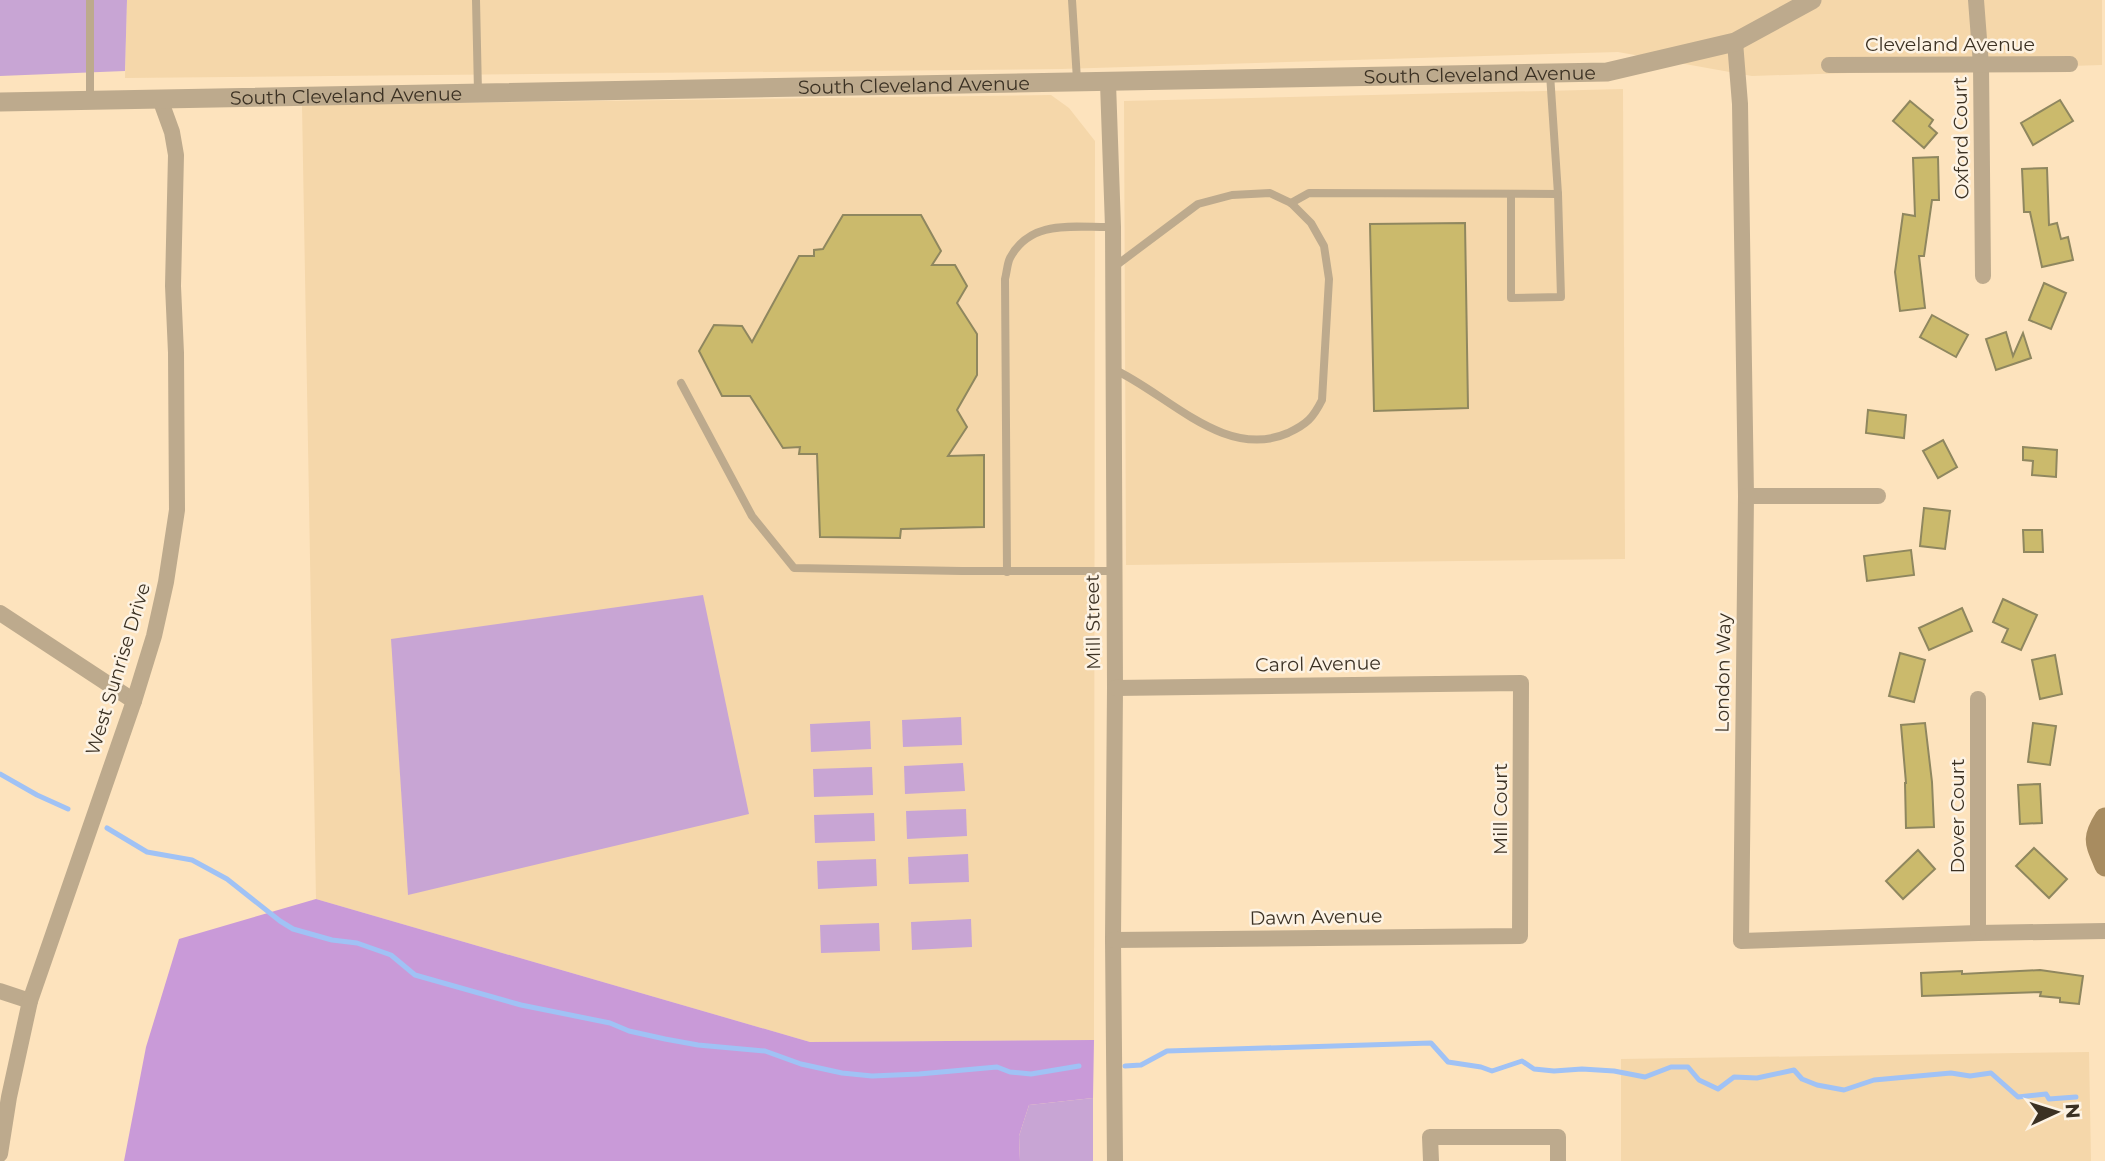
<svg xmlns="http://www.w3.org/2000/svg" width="2105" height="1161" viewBox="0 0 2105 1161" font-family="Montserrat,sans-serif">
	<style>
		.built { fill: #f5d7aa }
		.green { fill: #c8a5d4 }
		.forest { fill: #c99ad8 }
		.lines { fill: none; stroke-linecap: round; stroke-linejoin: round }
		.stream { stroke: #a0c2f5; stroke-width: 5 }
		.building { fill: #cbba6c; stroke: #8f875f; stroke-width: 2 }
		.service { stroke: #bdaa8d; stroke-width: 8 }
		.minor { stroke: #bdaa8d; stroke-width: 16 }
		.tertiary { stroke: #bdaa8d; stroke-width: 19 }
		.secondary { stroke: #a88c60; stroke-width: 21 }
		.labels { text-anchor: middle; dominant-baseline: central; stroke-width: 5; stroke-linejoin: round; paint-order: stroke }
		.street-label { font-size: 19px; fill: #3b3123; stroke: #fdf3e4 }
	</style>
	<rect width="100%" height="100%" fill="#fde3bd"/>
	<!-- built -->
	<g class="built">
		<path d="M127 0H2102V65L1752 76 1618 52 1061 69 125 78Z"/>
		<path d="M1623 89 1625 559 1126 565 1124 101Z"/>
		<path d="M1051 95 1069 108 1095 141 1094 1040 810 1042 316 899 302 105Z"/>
		<path d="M2089 1052 2091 1161H1621V1059Z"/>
	</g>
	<!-- green -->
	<g class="green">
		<path d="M0 0H127L125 71 0 76Z"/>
		<path d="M703 595 749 814 408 895 391 639Z"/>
		<path d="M961 717 962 745 903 747 902 720Z"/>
		<path d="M870 721 871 749 811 752 810 724Z"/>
		<path d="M963 763 965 791 905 794 904 766Z"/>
		<path d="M872 767 873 795 814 797 813 769Z"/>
		<path d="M966 809 967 836 907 839 906 811Z"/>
		<path d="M874 813 875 841 815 843 814 815Z"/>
		<path d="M968 854 969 882 909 884 908 857Z"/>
		<path d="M876 859 877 886 818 889 817 861Z"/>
		<path d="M971 919 972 947 912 950 911 922Z"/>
		<path d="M879 923 880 951 821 953 820 925Z"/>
		<path d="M1093 1098V1161H1020L1019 1136 1029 1105Z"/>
	</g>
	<!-- forest -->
	<path class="forest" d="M316 899 810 1042 1094 1040 1093 1098 1029 1105 1019 1136 1020 1161H124L146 1047 179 939Z"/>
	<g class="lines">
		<!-- stream -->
		<g class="stream">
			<path d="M0 774 37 795 68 809"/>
			<path d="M107 828 147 852 192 860 227 879 280 921 293 929 332 940 357 943 391 955 415 975 521 1005 610 1023 629 1031 665 1039 698 1045 765 1051 801 1064 842 1073 872 1076 919 1074 997 1067 1010 1072 1031 1074 1079 1066"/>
			<path d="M1125 1066 1141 1065 1167 1051 1431 1043 1448 1062 1481 1067 1492 1071 1522 1061 1534 1069 1554 1071 1582 1069 1614 1071 1645 1077 1671 1067H1688L1699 1080 1718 1089 1734 1077 1757 1078 1794 1070 1802 1079 1817 1085 1844 1090 1874 1080 1951 1073 1970 1076 1991 1073 2018 1097 2046 1094 2049 1099 2076 1097"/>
		</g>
	</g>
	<!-- building -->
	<g class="building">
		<path d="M2060 100 2073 121 2033 145 2021 123Z"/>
		<path d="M1910 101 1933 120 1929 126 1937 133 1924 148 1893 121Z"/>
		<path d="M1938 157 1939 200H1932L1924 256H1919L1925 308 1900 311 1895 272 1903 214 1915 216 1913 158Z"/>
		<path d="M2047 168 2049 225 2057 223 2061 239 2068 237 2073 260 2042 267 2030 212H2024L2022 169Z"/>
		<path d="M843 215H921L941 251 932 265H955L967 286 957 303 977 334V375L957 410 967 427 948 456 984 455V527L901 529 900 538 820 537 817 454H799L800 447 783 448 750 396H722L699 351 714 325 742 326 752 342 799 256H814V250L823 249Z"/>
		<path d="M1465 223 1468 408 1374 411 1370 224Z"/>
		<path d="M2044 283 2066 293 2051 329 2029 320Z"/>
		<path d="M1932 315 1968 335 1956 357 1920 337Z"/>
		<path d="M2006 332 2013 356 2023 333 2031 358 1996 370 1986 339Z"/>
		<path d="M1868 410 1906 415 1904 438 1866 433Z"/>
		<path d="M1943 440 1957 467 1938 478 1923 451Z"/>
		<path d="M2023 447 2057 450 2056 477 2032 475 2033 461 2023 460Z"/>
		<path d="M1924 508 1950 511 1945 549 1920 546Z"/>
		<path d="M2023 530H2042L2043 552H2024Z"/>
		<path d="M1911 550 1914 575 1867 581 1864 556Z"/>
		<path d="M2003 599 2037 615 2021 650 2002 642 2008 629 1993 622Z"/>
		<path d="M1962 608 1972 631 1929 650 1919 628Z"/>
		<path d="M1900 653 1925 660 1914 702 1889 696Z"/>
		<path d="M2055 655 2062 694 2040 699 2032 660Z"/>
		<path d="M1925 723 1932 782 1934 827 1906 828 1905 783H1906L1901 725Z"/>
		<path d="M2033 723 2056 726 2050 765 2028 762Z"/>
		<path d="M2040 784 2042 823 2020 824 2018 785Z"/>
		<path d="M2034 848 2067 879 2049 898 2016 866Z"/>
		<path d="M1918 850 1935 869 1903 899 1886 881Z"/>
		<path d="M2040 970 2083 976 2079 1004 2060 1002V998L2040 996 2041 992 1922 996 1921 973 1962 971V974Z"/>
	</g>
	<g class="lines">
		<!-- service -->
		<g class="service">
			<path d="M476 0 478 92"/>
			<path d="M1072 0 1077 80"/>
			<path d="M90 100V0"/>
			<path d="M1511 195V298L1561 297 1558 194"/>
			<path d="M1291 203 1309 193 1558 194 1550 74"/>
			<path d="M1113 369C1167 393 1224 461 1288 433 1307 424 1313 418 1322 400L1329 279 1324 246 1311 223 1291 203 1270 193 1232 195 1198 204 1114 267"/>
			<path d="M681 383 752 516 794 568 962 571H1113"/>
			<path d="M1007 572 1005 279C1007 272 1007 264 1010 258 1031 218 1075 228 1113 227"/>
		</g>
		<!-- minor -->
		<g class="minor">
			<path d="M1976 0 1981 65 1983 276"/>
			<path d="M1735 42 1740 104 1746 496 1741 941 1978 933 2105 931"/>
			<path d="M1829 65 2070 64"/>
			<path d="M1108 83 1113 227 1115 688 1113 940 1115 1161"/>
			<path d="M1746 496H1878"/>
			<path d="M0 613 134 701"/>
			<path d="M1978 699V933"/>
			<path d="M1113 940 1520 936 1521 683 1115 688"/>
			<path d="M0 991 30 1001"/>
			<path d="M0 1154 9 1097 30 1001 134 701 154 636 166 582 177 510 176 353 173 286 176 155 172 132 160 99"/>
			<path d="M1431 1161 1430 1137H1558V1161"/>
		</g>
		<!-- tertiary -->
		<path class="tertiary" id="s1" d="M0 102 1607 72 1735 42 1812 0"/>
		<!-- secondary -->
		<path class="secondary" d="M2105 818C2091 840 2096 843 2105 866"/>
	</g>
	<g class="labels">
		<!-- street labels -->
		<g class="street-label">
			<text x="1950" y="44">Cleveland Avenue</text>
			<text stroke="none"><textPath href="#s1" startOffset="1480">South Cleveland Avenue</textPath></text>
			<text stroke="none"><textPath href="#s1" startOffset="914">South Cleveland Avenue</textPath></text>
			<text stroke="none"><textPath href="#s1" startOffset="346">South Cleveland Avenue</textPath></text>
			<text transform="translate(1961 138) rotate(-91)">Oxford Court</text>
			<text transform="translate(1093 622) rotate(-91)">Mill Street</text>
			<text transform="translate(1318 664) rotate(-1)">Carol Avenue</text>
			<text transform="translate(118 669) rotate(-73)">West Sunrise Drive</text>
			<text transform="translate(1723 673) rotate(-89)">London Way</text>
			<text transform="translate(1500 809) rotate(-90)">Mill Court</text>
			<text transform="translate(1957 816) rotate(-90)">Dover Court</text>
			<text transform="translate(1316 917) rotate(-1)">Dawn Avenue</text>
		</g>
	</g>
	<!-- north arrow -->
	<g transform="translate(2056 1112) rotate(86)" stroke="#fdf3e4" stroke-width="5" paint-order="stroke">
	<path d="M0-5L12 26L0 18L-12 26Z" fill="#3b3123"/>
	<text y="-10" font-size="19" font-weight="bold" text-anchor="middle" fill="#3b3123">N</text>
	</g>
</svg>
